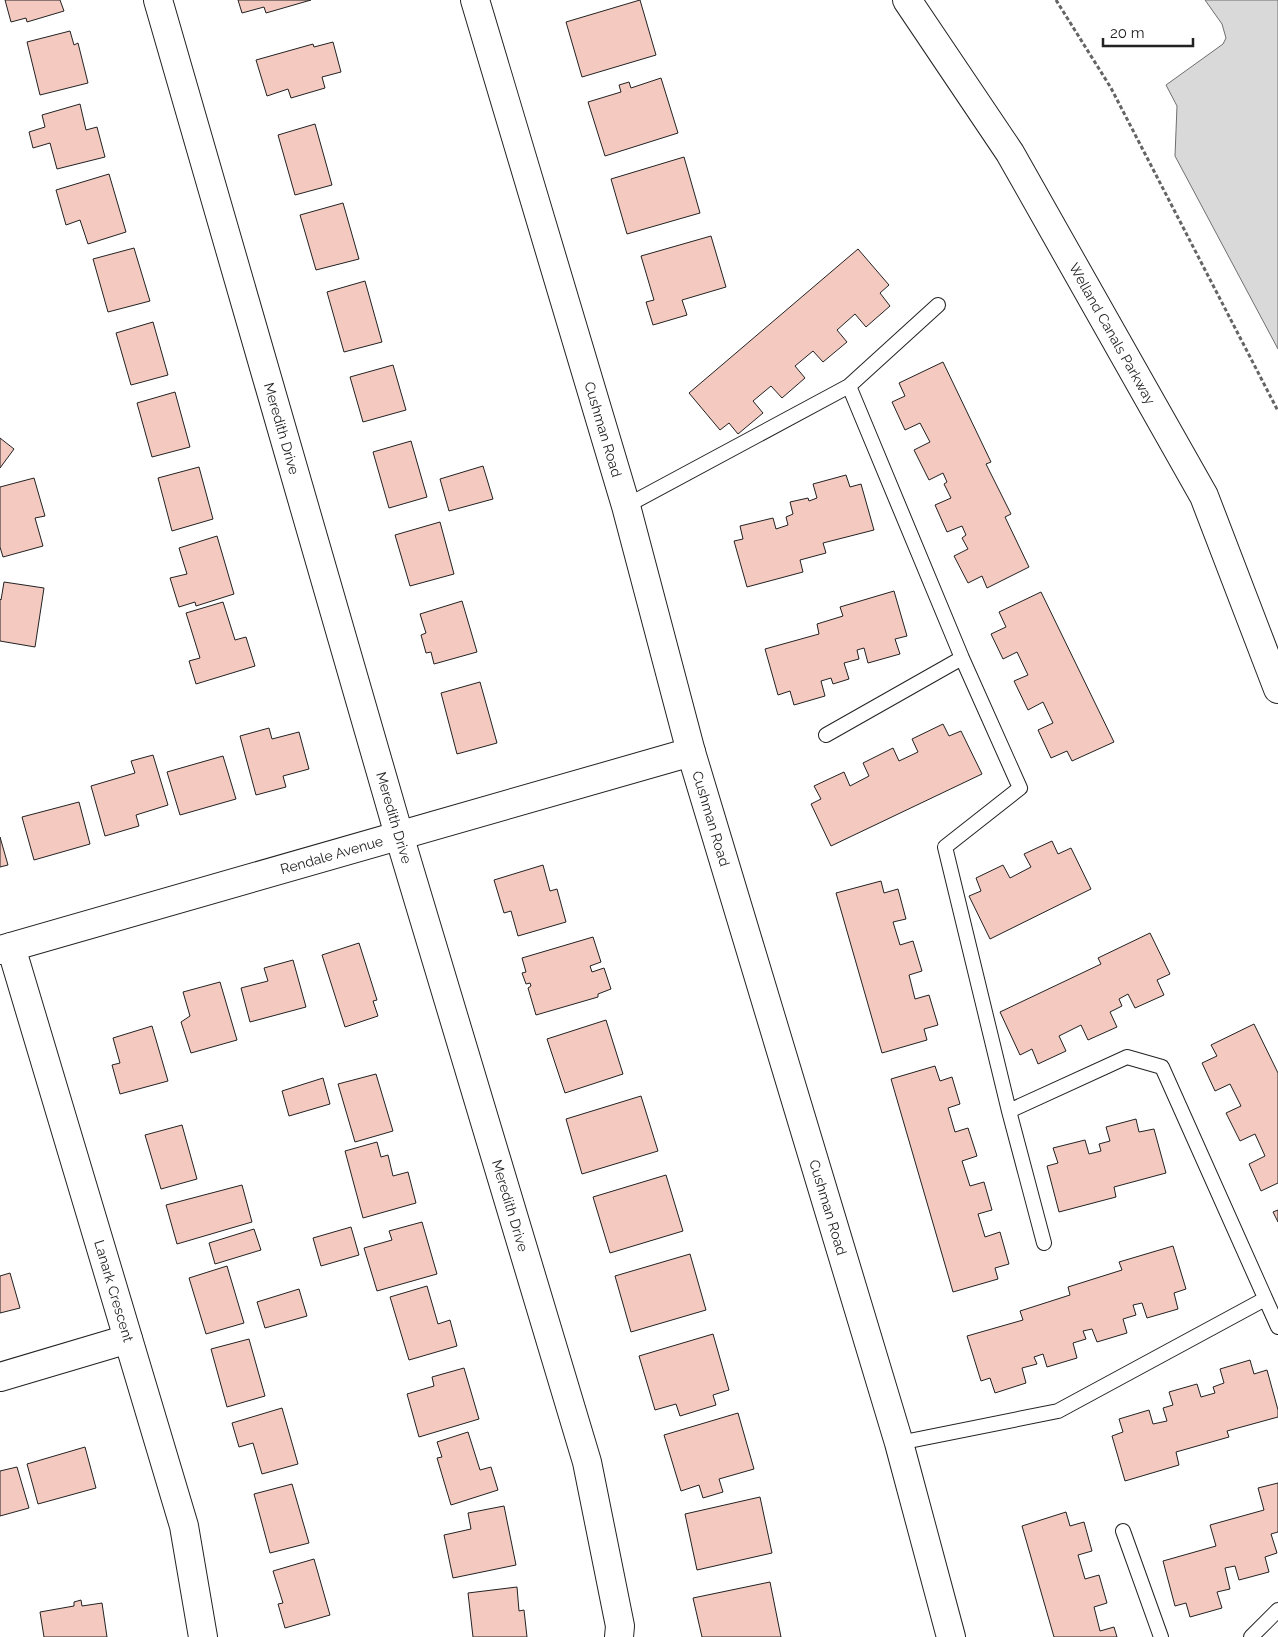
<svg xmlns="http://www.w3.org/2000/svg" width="1278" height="1637" viewBox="0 0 1278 1637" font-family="Raleway,sans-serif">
<rect width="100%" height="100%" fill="#fff"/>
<!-- water -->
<path fill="#d9d9d9" stroke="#6f6f6f" d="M1205 0H1278V349L1175 156 1177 106 1166 85 1223 44 1226 38 1222 24Z"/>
<!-- building -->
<path fill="#f3c9c0" stroke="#222" d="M5 0H60L64 11 27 22 26 18 11 22Z
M238 0H311L266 13 264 7 242 13Z
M640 0 656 55 582 77 566 22Z
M70 31 74 45 78 43 88 83 40 95 27 42Z
M333 42 341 72 322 77 325 88 291 98 288 89 267 96 256 60 313 44 314 47Z
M661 78 678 133 605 156 588 102 621 92 619 85 629 82 631 88Z
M80 104 86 130 97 127 105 157 57 169 50 143 33 148 29 132 45 127 42 115Z
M315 124 332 185 295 195 278 135Z
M684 157 700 213 627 234 611 179Z
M109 174 126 232 88 244 80 220 66 225 56 190Z
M343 203 359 259 316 270 300 215Z
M711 236 726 287 682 300 687 315 653 325 646 302 654 300 641 256Z
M134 248 150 301 108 312 93 259Z
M858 249 889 285 880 293 890 306 866 327 855 314 837 330 847 342 823 362 813 351 795 366 805 378 782 398 771 386 753 401 763 413 738 434 729 423 720 430 689 393Z
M365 281 382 342 344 352 327 292Z
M153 322 168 375 131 385 116 333Z
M943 362 991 462 986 464 1011 514 1005 517 1029 567 987 588 982 576 968 583 954 556 968 549 962 538 966 535 962 526 947 532 935 505 951 498 944 484 947 482 943 473 929 480 914 450 930 442 920 423 905 430 892 402 905 396 899 383Z
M393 365 406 410 363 422 350 377Z
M175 392 190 447 152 457 137 403Z
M0 438 14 449 0 468Z
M411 441 427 497 389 508 373 452Z
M483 466 493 499 449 511 440 479Z
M199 467 213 519 172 531 158 478Z
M846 475 850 487 861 484 874 530 823 543 826 553 800 560 803 572 747 587 734 541 743 539 740 526 773 518 776 529 788 525 786 517 793 514 790 502 808 498 809 501 817 498 813 484Z
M34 478 45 516 35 518 43 546 3 557 0 547V487Z
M440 522 454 574 410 586 395 535Z
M217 536 234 594 196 606 195 602 179 607 170 578 187 574 179 548Z
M4 582 44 588 35 647 0 641V599L1 600Z
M894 591 907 636 895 639 900 654 868 663 864 648 857 650 859 659 844 663 849 679 833 684 831 678 821 681 825 696 794 705 790 691 778 695 765 649 819 634 817 624 843 616 840 607Z
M1041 592 1114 742 1072 761 1067 751 1051 758 1038 730 1053 723 1043 702 1028 710 1014 681 1028 675 1017 652 1003 659 991 634 1006 627 999 612Z
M462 601 477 652 434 664 431 652 426 653 421 635 426 633 420 614Z
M223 602 235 640 246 637 255 666 196 684 189 661 200 658 186 613Z
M480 682 497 743 457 754 441 693Z
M943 724 949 736 961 731 982 774 831 846 811 804 821 799 814 786 844 772 850 786 869 776 863 763 893 748 899 761 918 752 912 739Z
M269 728 272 739 299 732 309 769 283 776 286 787 256 795 240 736Z
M153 755 168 805 136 815 139 826 105 836 91 786 135 773 131 761Z
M223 756 236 799 180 815 167 772Z
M79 802 90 844 34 860 22 817Z
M0 837 8 865 0 867Z
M1052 841 1058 854 1071 848 1091 889 990 939 969 896 981 891 976 878 1003 865 1010 878 1031 867 1024 854Z
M543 865 550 891 557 889 566 922 518 936 511 911 504 913 494 880Z
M881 881 884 893 898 889 906 919 893 922 900 945 913 941 922 971 909 975 915 999 929 995 938 1025 924 1029 927 1040 882 1053 836 893Z
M1150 933 1170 974 1157 980 1164 995 1135 1008 1128 994 1119 999 1122 1006 1110 1012 1117 1027 1088 1040 1081 1025 1059 1036 1066 1051 1038 1064 1032 1049 1020 1055 1000 1012 1101 964 1098 958Z
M593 937 601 962 590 966 592 972 604 968 611 989 598 994V997L536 1015 528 988 531 986 530 983 526 984 522 973 526 972 522 958Z
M359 943 377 1000 373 1001 378 1016 345 1027 322 955Z
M293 960 306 1007 250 1022 241 988 268 981 264 968Z
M220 982 237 1040 191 1053 181 1022 190 1016 183 992Z
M606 1020 623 1074 565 1093 547 1039Z
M1254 1024 1278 1073V1183L1261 1191 1249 1164 1265 1156 1255 1134 1240 1141 1226 1113 1241 1106 1230 1084 1215 1091 1202 1063 1217 1056 1211 1045Z
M152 1026 168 1081 120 1094 112 1065 120 1063 113 1038Z
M935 1066 940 1081 952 1077 960 1104 948 1108 955 1132 968 1128 977 1156 962 1161 970 1186 984 1182 992 1210 978 1214 985 1237 1000 1232 1009 1264 995 1268 998 1279 953 1292 891 1079Z
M376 1074 393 1131 355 1142 338 1084Z
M323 1078 330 1104 289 1116 282 1091Z
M641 1096 658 1151 582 1174 566 1119Z
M1136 1119 1139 1132 1154 1129 1166 1173 1114 1187 1116 1197 1059 1212 1047 1166 1058 1163 1053 1148 1085 1140 1089 1154 1101 1151 1099 1144 1110 1141 1106 1127Z
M182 1125 197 1179 161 1189 145 1135Z
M377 1142 381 1157 388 1155 393 1176 408 1172 416 1203 363 1218 345 1151Z
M666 1175 683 1231 610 1253 593 1197Z
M242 1185 252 1222 177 1244 166 1205Z
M1278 1210V1222L1273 1212Z
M422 1222 437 1274 377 1291 364 1248 392 1240 389 1231Z
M351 1227 359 1255 321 1266 313 1238Z
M254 1229 261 1250 215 1264 209 1243Z
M1173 1246 1186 1289 1174 1293 1178 1309 1147 1318 1142 1303 1133 1305 1136 1315 1123 1319 1127 1333 1097 1342 1092 1329 1083 1331 1086 1339 1073 1343 1077 1358 1047 1367 1043 1354 1034 1357 1037 1364 1022 1368 1026 1383 995 1393 990 1378 981 1381 967 1336 1023 1320 1020 1311 1070 1295 1068 1287 1122 1270 1119 1262Z
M690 1254 706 1310 631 1332 615 1276Z
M227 1266 244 1323 206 1334 189 1278Z
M10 1273 20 1308 0 1313V1276Z
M427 1286 438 1324 450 1320 457 1346 409 1360 390 1297Z
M299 1289 307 1316 265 1328 257 1302Z
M713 1334 729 1390 713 1395 716 1405 680 1416 676 1404 655 1410 639 1356Z
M249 1339 265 1396 227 1407 211 1349Z
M1250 1360 1254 1374 1267 1370 1278 1410V1417L1227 1431 1229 1437 1176 1452 1179 1465 1125 1481 1112 1436 1123 1432 1119 1419 1149 1410 1153 1424 1167 1421 1163 1408 1173 1405 1169 1392 1197 1384 1201 1397 1215 1393 1213 1387 1224 1383 1220 1369Z
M464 1368 479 1419 419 1437 407 1394 434 1386 432 1377Z
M282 1408 298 1464 262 1474 253 1443 239 1447 232 1423Z
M738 1413 754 1469 719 1479 723 1492 703 1498 699 1485 681 1491 664 1435Z
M468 1432 480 1470 491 1467 498 1490 451 1505 437 1458 442 1457 437 1442Z
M85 1447 96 1488 38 1504 27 1464Z
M17 1467 29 1508 0 1516V1471Z
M1278 1483V1532L1271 1534 1277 1553 1265 1557 1269 1572 1239 1580 1235 1566 1225 1568 1230 1589 1217 1592 1222 1608 1190 1617 1186 1603 1175 1606 1163 1561 1216 1546 1210 1525 1264 1510 1258 1488Z
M292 1484 309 1543 270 1553 254 1494Z
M760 1497 772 1553 697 1570 685 1514Z
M504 1506 516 1565 453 1578 444 1535 471 1529 468 1513Z
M1066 1512 1070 1526 1084 1522 1092 1551 1078 1555 1085 1579 1099 1575 1107 1603 1094 1607 1100 1631 1114 1627 1117 1637H1054L1022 1526Z
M314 1559 330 1615 285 1628 278 1604 283 1603 273 1571Z
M770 1582 781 1637H702L693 1598Z
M517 1587 519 1611 524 1610 527 1637H473L468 1593Z
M81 1600 82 1606 102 1603 107 1637H44L40 1612 74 1606V1602Z"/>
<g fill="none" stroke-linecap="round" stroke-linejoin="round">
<!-- lane casing -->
<g stroke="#222" stroke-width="16">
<path id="lane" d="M849 386 962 658 1020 788 945 847 1009 1111 1044 1243
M626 506 849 386 938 305
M826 735 962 658
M1009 1111 1127 1057 1162 1067 1278 1327
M899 1443 1058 1411 1265 1299
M1123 1531 1161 1637
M1251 1637 1278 1610"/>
</g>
<!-- street casing -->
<g stroke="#222" stroke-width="30">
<g id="street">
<path id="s1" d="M158 0 399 835 587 1462 620 1626 619 1637"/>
<path id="s2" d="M11 947 184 1526 203 1637"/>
<path id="s3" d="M0 950 691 752"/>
<path d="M0 1377 128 1339"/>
</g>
</g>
<!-- secondary casing -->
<g stroke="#222" stroke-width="30">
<g id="secondary">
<path id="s4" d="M475 0 626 506 691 752 899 1443 951 1637"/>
<path id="s5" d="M907 0 1010 153 1204 496 1278 689"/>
</g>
</g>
<!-- path -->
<path stroke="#646464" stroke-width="3" stroke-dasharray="4 2.5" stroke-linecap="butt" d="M1056 0 1111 88 1278 411"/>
<!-- lane -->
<use href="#lane" stroke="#fff" stroke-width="14"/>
<!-- street -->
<use href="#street" stroke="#fff" stroke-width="28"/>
<!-- secondary -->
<use href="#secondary" stroke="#fff" stroke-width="28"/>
</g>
<g text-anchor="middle" stroke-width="4" stroke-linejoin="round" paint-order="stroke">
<!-- street labels -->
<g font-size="14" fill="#222" stroke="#fff">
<text dy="5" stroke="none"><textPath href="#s5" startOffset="392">Welland Canals Parkway</textPath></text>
<text dy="5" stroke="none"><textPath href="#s1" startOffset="446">Meredith Drive</textPath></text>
<text dy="5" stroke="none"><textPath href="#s4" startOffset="448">Cushman Road</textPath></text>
<text dy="5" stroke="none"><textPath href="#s1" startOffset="851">Meredith Drive</textPath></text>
<text dy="5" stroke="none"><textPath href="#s4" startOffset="852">Cushman Road</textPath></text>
<text dy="5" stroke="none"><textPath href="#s3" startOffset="345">Rendale Avenue</textPath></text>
<text dy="5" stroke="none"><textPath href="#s1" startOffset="1256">Meredith Drive</textPath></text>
<text dy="5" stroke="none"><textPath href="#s4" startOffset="1258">Cushman Road</textPath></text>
<text dy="5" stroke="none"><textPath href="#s2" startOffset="359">Lanark Crescent</textPath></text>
</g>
</g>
<!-- scale -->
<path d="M1103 38v8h90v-8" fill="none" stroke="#222222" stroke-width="2.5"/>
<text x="1110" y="38" font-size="15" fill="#222222" stroke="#ffffff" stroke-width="4" paint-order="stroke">20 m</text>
</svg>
